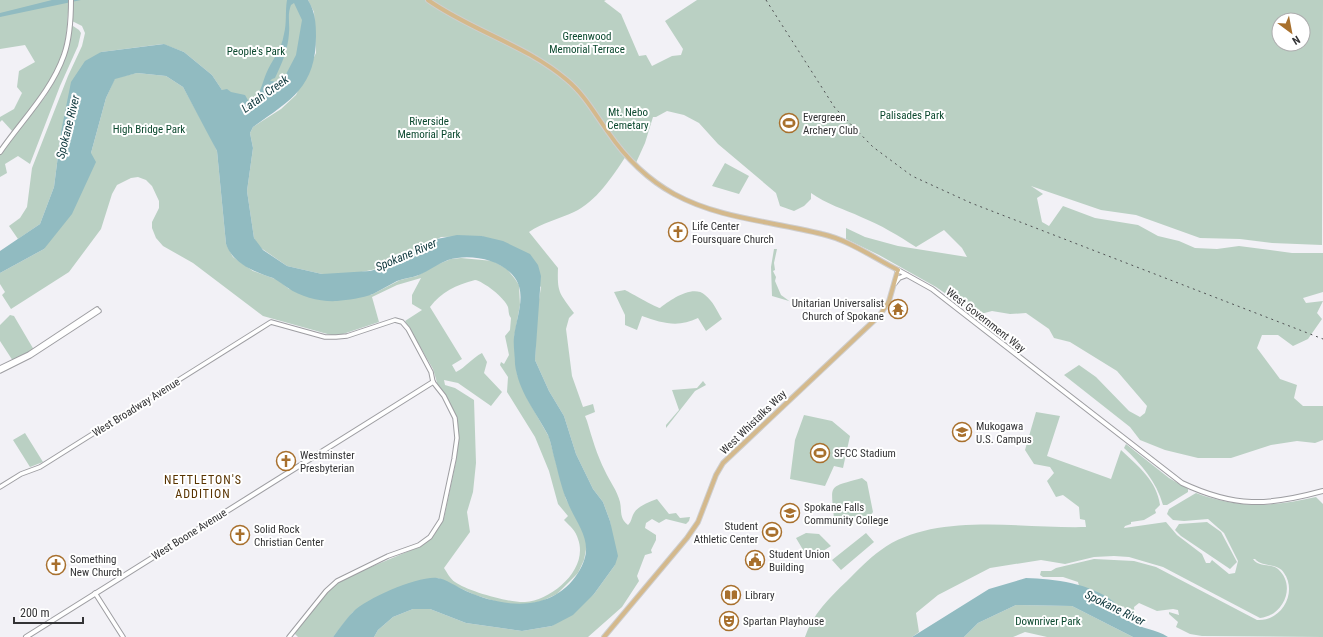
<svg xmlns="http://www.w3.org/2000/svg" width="1323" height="637" viewBox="0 0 1323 637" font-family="'Roboto Condensed',sans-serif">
<rect width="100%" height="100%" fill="#f2f1f6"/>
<!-- green -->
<path fill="#bad0c3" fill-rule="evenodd" d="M0 0H69C67 18 68 37 62 55 53 84 31 108 13 132L2 120 0 122V117L14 109 22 93 17 87 19 71 35 62 25 45 0 49Z
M73 0H302L312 61 243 122 212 75 184 52 163 44 101 52 61 132 54 187 40 224 18 239 9 226 20 218 27 207 32 168 68 76 82 46 85 33 82 26 72 21Z
M308 0H606L604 1 621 14 639 56 646 55 652 66 672 56 681 55 683 49 665 21 697 0H1323L1322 245 1272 243 1240 239 1200 238 1136 215 1101 210 1031 186 1043 194 1037 198 1042 222 1049 226 1063 206 1095 218 1138 225 1158 236 1179 241 1195 248 1217 249 1239 246 1292 253H1323V292L1303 298 1306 303 1323 301 1317 313 1322 319 1308 339 1293 346 1278 335H1262L1257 348 1280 379 1297 385 1294 398 1303 406H1323V440L1315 443 1297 441 1271 445 1231 458H1198L1165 450 1140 440 1130 427 1064 375 1079 365 1096 377 1129 411 1140 417 1145 413 1147 406 1117 371 1070 342 1054 338 1049 329 1026 313 1010 314 992 311 977 315 936 287 879 255 846 239V228L865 237 898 246 967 257 962 248 944 230 916 247C899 236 881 225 861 217 844 209 826 204 811 193V199L804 206 794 211 780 206 776 193 718 144 699 123 684 115 667 111 656 117H653L645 143 635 165 626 156C613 176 596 202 574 212 559 219 542 223 529 232L558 268C557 294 560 293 574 313L569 318 566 329 572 376 583 407 593 404 595 412 585 416 587 421C592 438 597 455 605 471 610 482 617 490 620 502 622 511 619 518 628 525 632 521 631 518 634 513 638 506 649 502 657 499L669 514 676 513 680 518 690 517 689 521 686 524 666 519 659 523 652 519 646 523 645 528 656 535V540L651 550 652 553 645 555 637 576 639 581 622 607 588 637H374L378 630 393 617 413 609H430L466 623 522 631 552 626 594 594 615 565 610 521 603 502 593 489 576 454 564 416 549 391 535 360 537 312 541 287 482 236 441 237 381 268 352 274H322L287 266 258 246 254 238 247 191 253 148 250 133 253 127 281 109 296 95 316 53 314 12ZM1279 20H1303V44H1279Z
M73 26 79 30 81 33 78 46 60 86 30 164 18 156 5 164 7 173 0 177V155L45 97 53 84 64 60 71 28Z
M137 73 166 76 183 87 209 134 217 151 226 244 233 257 253 271 278 280 289 289 371 295 400 280 417 276 436 265 451 259 461 258 493 261 507 269 515 279 519 285 520 305 514 338 517 374 528 400 549 437 566 499 584 533 587 544 584 560 578 573 557 594 542 601 525 605 501 603 475 595 438 578 353 612 333 637H298L294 633 328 590 342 579 421 546 434 535 444 518 456 461 458 434 457 419 446 396 438 386 433 369 405 321 422 310 412 304V295L421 278 397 285 372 297 379 322 340 335H331L263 316 193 263 163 246 156 238 152 228V222L159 208V201L152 186 146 180 138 177 131 178 117 185 112 194 101 229 69 272 11 309 2 295 5 292 0 284V273L44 249 91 153 106 98 115 78ZM475 280C483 281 505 298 508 307 509 311 508 314 511 318L510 330 505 336 509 355 504 364 501 362 500 365 508 377 507 392 535 437 549 471 558 504 568 516 564 520C570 526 576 531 578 539 589 569 552 600 525 602 510 603 467 591 455 582 450 579 447 572 444 568L470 532 467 512 473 492 476 463 474 400 455 388 445 385 444 380 458 383 491 406 502 392 484 373 487 362 482 353C472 358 466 367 456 372L452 365 462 359 430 307C441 292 456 285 475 280Z
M725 163 749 176 739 194 712 186Z
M774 249H777L774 263 775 270 773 271 776 277 775 281 781 295 792 303 795 302 803 307 801 308 789 301 772 296 771 267Z
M625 290C631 293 655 307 660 308 670 300 693 284 705 295 713 301 717 311 722 319L706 331 698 318C678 328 662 323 642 316L637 330 625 325V315L614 292Z
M10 315 14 316 34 350 13 361 0 341V325Z
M703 381 706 385 695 391 666 428V425L679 410 672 390 697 388Z
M1036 412 1060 416 1047 456 1111 479 1121 450C1138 466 1157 481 1160 505L1155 510 1156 513 1144 520 1131 522V524L1125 526 1124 528 1166 522 1177 535 1202 554 1206 563H1210L1212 560 1229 574 1235 573 1238 561 1224 533 1208 519 1184 521 1173 520 1167 514 1169 509 1196 493C1239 509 1272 507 1316 497L1323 504V637L1202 636 1190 634 1176 627 1178 622 1169 614V612L1179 615 1178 610 1173 609 1157 611 1139 603 1134 607 1135 616 1133 617 1123 606 1120 610C1110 596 1096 591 1079 586L1078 582 1063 577H1043L1040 575 1041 571H1051L1056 568 1094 559 1134 561 1156 567 1257 620C1281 622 1298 593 1284 573 1277 562 1263 568 1255 559H1253C1259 568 1271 563 1278 569 1297 586 1283 616 1260 618L1163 567 1129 557 1114 556 1094 557 1065 564 1041 560 990 568 938 595 916 613 919 632 912 637H805C812 615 830 597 847 581 857 571 868 559 881 550 934 511 1024 529 1086 527L1085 520 1080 519 1079 507 1063 495 1056 497 1047 481 1054 473 1050 467 1034 464 1025 450Z
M804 415 832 421 850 436 843 468 834 466 825 486 790 479 795 440Z
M25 433 43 462 30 467 13 440Z
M1126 444 1169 478 1188 489V492L1167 505H1163C1156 481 1142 465 1124 448Z
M862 478 867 482 873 512 870 516 838 522 834 519C831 483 827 488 862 478Z
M1207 522 1221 532 1237 562 1230 569 1181 536 1175 530 1179 524Z
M806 533 819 534 831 546 809 560 796 538Z
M866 533 874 542 841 570 832 560Z
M1016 605 1072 606 1133 637H1047L1025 632 1013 637H964L978 623Z"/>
<!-- water -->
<path fill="#91bbc1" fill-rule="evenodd" d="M52 0H81L0 17V13Z
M287 0H308C315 11 316 23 316 36 316 87 291 100 253 127L250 133 253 148 247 191 254 238 263 250 287 266 322 274 370 271 381 268 423 247 432 240 457 235 482 236 503 241 530 254 538 265 541 276 535 360 549 391 564 416 576 454 593 489 603 502 610 521 618 556 615 565 594 594 573 615 552 626 522 631 466 623 430 609H413L393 617 378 630 374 637H333C339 629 346 619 353 612 367 598 418 576 437 578 444 578 459 588 466 591 504 608 552 613 578 573 597 543 578 528 567 501 561 487 558 471 554 457 552 450 551 442 548 435 536 412 518 391 515 364 515 355 513 345 514 337 516 318 527 295 515 278 502 259 469 253 448 260 437 264 429 271 419 275 412 278 404 278 397 281 389 285 381 290 373 294 362 298 348 300 337 301 321 302 301 297 288 288 283 285 279 281 273 278 255 272 233 264 226 244L217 151 183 87 166 76 137 73 115 79 106 98 91 153 96 162 72 214 44 249 0 273V251L40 224 54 187 61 132 71 82 85 61 101 52 164 44 184 52 212 75 222 90 227 89 231 92 245 95 249 102C252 101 254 100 256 97 261 91 263 81 266 74 272 59 281 52 284 34 287 23 285 11 287 0ZM294 3 302 20 296 55 284 78 279 82 270 81 272 79 275 78C282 63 288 50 289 33 290 23 287 15 291 5Z
M1026 578C1055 579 1090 583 1114 602 1120 607 1122 617 1129 621 1141 629 1156 629 1168 637H1133L1072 606 1016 605 978 623 964 637H912L989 589Z"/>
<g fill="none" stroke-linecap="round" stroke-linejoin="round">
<!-- tertiary casing -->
<g stroke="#9e9ea2" stroke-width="5.5">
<path id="tertiary" d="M0 368 29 354 97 309
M0 371 30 356 99 311
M0 487 21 474 40 467 271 322 325 337H336L347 336 395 320 402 322 408 329 431 372 433 382 444 396 455 418 457 438 454 459 441 520 430 537 419 545 388 556 337 581 326 591 289 637
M95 593 123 637"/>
</g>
<!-- secondary casing -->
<g stroke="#9e9ea2" stroke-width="6">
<path id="secondary" d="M0 152C22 120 51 92 64 55 70 38 71 18 71 0
M897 273 898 270 932 289 1182 483C1235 508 1268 506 1323 491
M895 283 899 278 907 275
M26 637 433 382"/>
</g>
<!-- primary casing -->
<g stroke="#cececf" stroke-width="6">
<path id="primary" d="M428 0C472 31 526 45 567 80 584 94 595 114 608 132 625 157 647 179 674 194 720 219 771 221 822 234 849 240 874 258 898 270
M604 637 687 538 698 522 716 475 723 463 880 315 889 301 897 273"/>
</g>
<!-- tertiary -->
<use href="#tertiary" stroke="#fff" stroke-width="3.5"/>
<!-- secondary -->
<use href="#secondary" stroke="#fff" stroke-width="4"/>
<!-- primary -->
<use href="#primary" stroke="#d4b98c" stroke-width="4"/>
<!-- rail -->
<path stroke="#505053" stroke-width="1" stroke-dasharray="2 4" stroke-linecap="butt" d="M766 0 835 108 873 147 912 176 971 203 1323 339"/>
</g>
<!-- icons -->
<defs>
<g id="stadium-ring" transform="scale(1)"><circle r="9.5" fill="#fff" stroke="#a8702d" stroke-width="1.5"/><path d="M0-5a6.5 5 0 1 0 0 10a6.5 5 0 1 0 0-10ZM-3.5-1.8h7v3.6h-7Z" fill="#a8702d"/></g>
<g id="church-ring" transform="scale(1)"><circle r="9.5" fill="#fff" stroke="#a8702d" stroke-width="1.5"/><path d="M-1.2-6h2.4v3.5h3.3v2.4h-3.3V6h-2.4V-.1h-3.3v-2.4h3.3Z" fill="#a8702d"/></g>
<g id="temple-ring" transform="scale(1)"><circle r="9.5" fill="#fff" stroke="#a8702d" stroke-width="1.5"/><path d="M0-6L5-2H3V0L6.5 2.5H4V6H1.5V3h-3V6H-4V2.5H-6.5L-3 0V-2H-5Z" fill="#a8702d"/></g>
<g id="university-ring" transform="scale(1)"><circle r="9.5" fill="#fff" stroke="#a8702d" stroke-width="1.5"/><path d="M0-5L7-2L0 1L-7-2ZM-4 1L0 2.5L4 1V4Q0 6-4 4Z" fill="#a8702d"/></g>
<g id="civic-ring" transform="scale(1)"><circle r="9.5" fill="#fff" stroke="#a8702d" stroke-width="1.5"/><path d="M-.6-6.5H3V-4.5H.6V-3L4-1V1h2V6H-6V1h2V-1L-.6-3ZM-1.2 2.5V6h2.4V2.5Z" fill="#a8702d"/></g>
<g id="library-ring" transform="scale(1)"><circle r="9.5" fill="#fff" stroke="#a8702d" stroke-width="1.5"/><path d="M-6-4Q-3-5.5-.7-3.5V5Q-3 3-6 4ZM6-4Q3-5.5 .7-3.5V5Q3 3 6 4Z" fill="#a8702d"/></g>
<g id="theatre-ring" transform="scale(1)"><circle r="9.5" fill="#fff" stroke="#a8702d" stroke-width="1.5"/><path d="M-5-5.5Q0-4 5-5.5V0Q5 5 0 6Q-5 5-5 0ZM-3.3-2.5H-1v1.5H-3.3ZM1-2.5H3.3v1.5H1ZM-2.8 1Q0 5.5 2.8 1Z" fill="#a8702d"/></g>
</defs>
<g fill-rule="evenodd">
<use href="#stadium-ring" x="789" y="123"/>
<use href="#church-ring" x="678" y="232"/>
<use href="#temple-ring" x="898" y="309"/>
<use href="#university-ring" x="962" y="432"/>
<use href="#stadium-ring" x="820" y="453"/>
<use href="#church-ring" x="286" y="461"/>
<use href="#university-ring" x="790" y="513"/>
<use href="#stadium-ring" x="772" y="532"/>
<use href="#church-ring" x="240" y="535"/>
<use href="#civic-ring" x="755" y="560"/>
<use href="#church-ring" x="56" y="565"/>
<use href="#library-ring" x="731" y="595"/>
<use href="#theatre-ring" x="729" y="621"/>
</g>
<g text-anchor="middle" stroke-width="4" stroke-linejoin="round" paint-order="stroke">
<!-- park labels -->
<g font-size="11" fill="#0c492f" stroke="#fff">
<text x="587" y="40">Greenwood<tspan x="587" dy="13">Memorial Terrace</tspan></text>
<text x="256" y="55">People's Park</text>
<text x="628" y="116">Mt. Nebo<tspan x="628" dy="13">Cemetary</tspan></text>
<text x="912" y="119">Palisades Park</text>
<text x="429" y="125">Riverside<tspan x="429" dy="13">Memorial Park</tspan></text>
<text x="149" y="133">High Bridge Park</text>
<text x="1048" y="625">Downriver Park</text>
</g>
<!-- poi labels -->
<g font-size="11" fill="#333335" stroke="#fff" text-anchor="start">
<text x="803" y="121">Evergreen<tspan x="803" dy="13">Archery Club</tspan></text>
<text x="692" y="230">Life Center<tspan x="692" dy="13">Foursquare Church</tspan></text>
<text x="884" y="307" text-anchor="end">Unitarian Universalist<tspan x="884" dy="13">Church of Spokane</tspan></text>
<text x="976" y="430">Mukogawa<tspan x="976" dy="13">U.S. Campus</tspan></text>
<text x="834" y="457">SFCC Stadium</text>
<text x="300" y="459">Westminster<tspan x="300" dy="13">Presbyterian</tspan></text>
<text x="804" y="511">Spokane Falls<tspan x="804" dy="13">Community College</tspan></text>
<text x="758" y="530" text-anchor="end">Student<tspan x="758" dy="13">Athletic Center</tspan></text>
<text x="254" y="533">Solid Rock<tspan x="254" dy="13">Christian Center</tspan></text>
<text x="769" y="558">Student Union<tspan x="769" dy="13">Building</tspan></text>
<text x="70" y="563">Something<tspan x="70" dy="13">New Church</tspan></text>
<text x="745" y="599">Library</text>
<text x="743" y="625">Spartan Playhouse</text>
</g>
<!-- street labels -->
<g font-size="11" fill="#333335" stroke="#fff">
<text transform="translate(986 320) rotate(38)" y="4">West Government Way</text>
<text transform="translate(136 407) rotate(-32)" y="4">West Broadway Avenue</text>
<text transform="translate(753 422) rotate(-44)" y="4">West Whistalks Way</text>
<text transform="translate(189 534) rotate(-32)" y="4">West Boone Avenue</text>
</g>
<!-- water labels -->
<g font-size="12" font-style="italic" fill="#10393e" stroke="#fff">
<text transform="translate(265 94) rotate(-36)" y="4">Latah Creek</text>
<text transform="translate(68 127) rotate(-76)" y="4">Spokane River</text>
<text transform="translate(406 255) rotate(-23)" y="4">Spokane River</text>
<text transform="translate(1115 608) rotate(26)" y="4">Spokane River</text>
</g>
<!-- neighbourhood labels -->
<g font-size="12" letter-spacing="1" fill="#583300" stroke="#fff">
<text x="203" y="484">NETTLETON'S<tspan x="203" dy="14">ADDITION</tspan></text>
</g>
</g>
<!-- north arrow -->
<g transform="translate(1291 32) rotate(148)"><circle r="19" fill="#ffffff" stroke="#adadae"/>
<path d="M0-3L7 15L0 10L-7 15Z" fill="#a8702d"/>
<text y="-6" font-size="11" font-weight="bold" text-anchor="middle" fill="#333335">N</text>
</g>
<!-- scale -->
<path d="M14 617v6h69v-6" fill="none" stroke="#333335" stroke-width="2"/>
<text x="20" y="617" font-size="12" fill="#333335" stroke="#ffffff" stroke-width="3" paint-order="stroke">200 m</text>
</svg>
